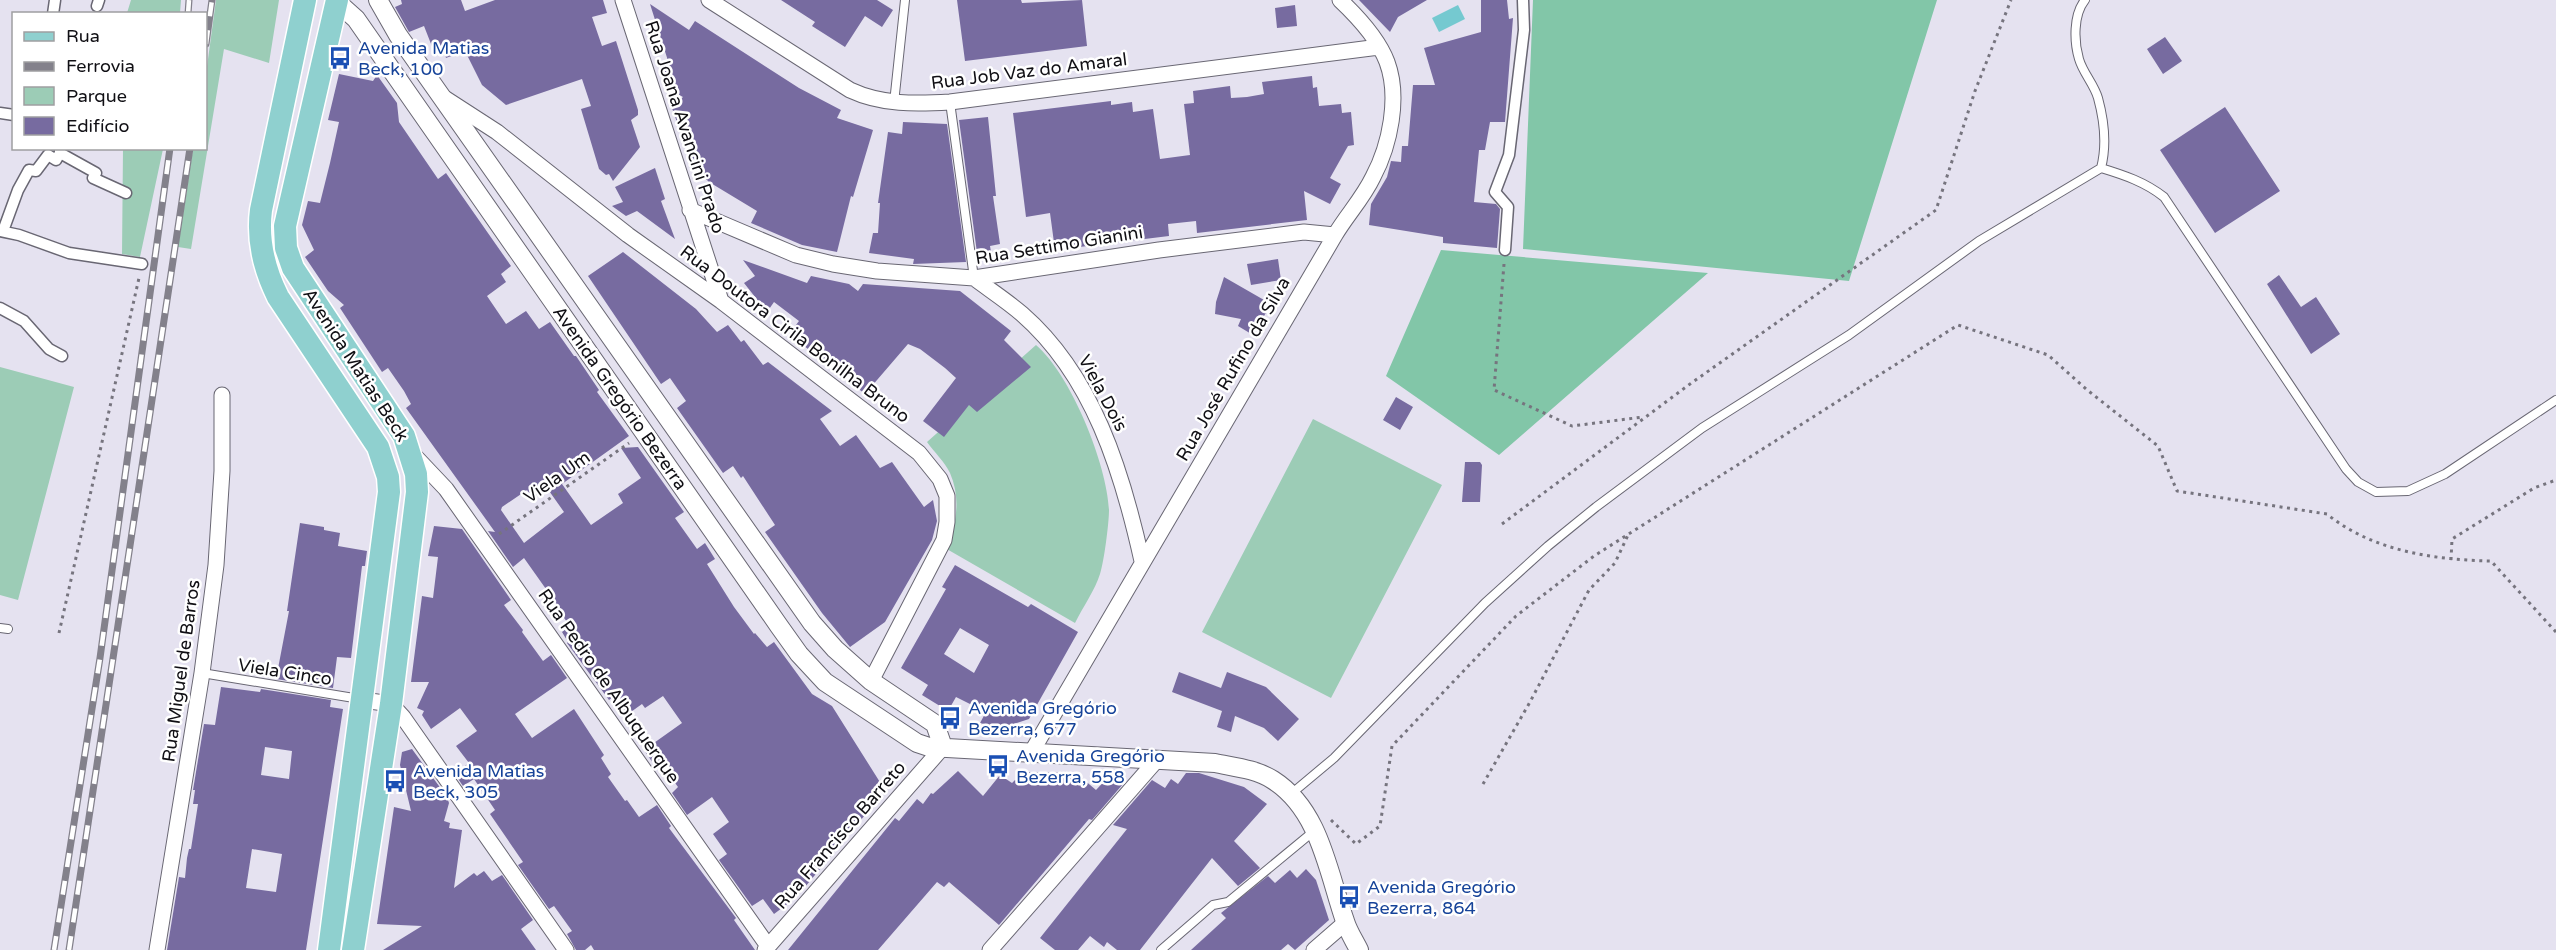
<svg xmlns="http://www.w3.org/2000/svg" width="2556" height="950" viewBox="0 0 2556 950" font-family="'Varela Round',sans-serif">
<rect width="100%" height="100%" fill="#e5e2f0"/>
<!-- green -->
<path fill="#9cccb6" d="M131 0H181L180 13H127Z
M216 0H279L269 63 224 49 191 249 178 247 193 149 206 148V74Z
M123 149H163L140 257 122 254Z
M1036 345C1071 375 1107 464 1109 510 1109 523 1104 562 1100 574 1095 590 1083 607 1075 623L945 548C957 525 961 498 950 473 945 462 934 452 927 442Z
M0 367 74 387 18 600 0 595Z
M1313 419 1442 485 1331 698 1202 632Z"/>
<!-- forest -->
<path fill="#82c6a8" d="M1533 0H1937L1849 281 1523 249Z
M1441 250 1708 273 1499 455 1386 376Z"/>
<!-- water -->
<path fill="#75c9d0" d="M1458 5 1465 19 1439 32 1432 18Z"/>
<!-- building -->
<path fill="#776ba0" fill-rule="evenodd" d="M401 0H461L465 11 495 0H603L607 13 592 17 602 46 616 41 638 110V115L631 120 640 147 613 181 609 174 606 175 599 169 581 109 591 106 582 79 506 105 482 85 465 51 446 58 442 46 433 49 424 26 409 32 395 7 402 4Z
M781 0H877L893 10 882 27 865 16 845 47 812 26 815 22Z
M957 0H1021L1022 3 1082 0 1087 46 965 61Z
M1359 0H1427L1398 17 1390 32Z
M1481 0H1507L1509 19 1513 18 1505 122H1490L1485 150H1479L1474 202 1496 204 1500 209 1497 248 1443 243V237L1369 225 1371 204 1387 177 1391 161 1401 162 1402 146H1408L1413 85H1435L1424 48 1481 32Z
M650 4 689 30 695 21 799 88 841 110 837 118 873 130 853 197 851 196 837 252 802 245 751 223 757 211 709 182 692 165 672 108 683 97 667 88 671 82 662 76 669 64Z
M1295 5 1297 26 1277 28 1275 8Z
M2165 37 2182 61 2163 74 2147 49Z
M339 74 373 81 377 75 397 103 399 122 438 179 446 173 511 266 501 274 506 282 487 296 506 324 526 311 539 329 550 322 574 356H576L599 390 597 392 629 436 562 484 591 525 623 503 618 494 641 478 621 448 638 447 684 512 675 518 697 549 705 543 715 559 707 564 734 607 754 634 755 633 767 647 774 642 812 694 832 706 883 787 875 792 880 797 805 887 794 899 774 914 763 899 752 906 719 860 727 854 713 834 729 822 712 797 687 815 672 793 678 787 662 765 657 769 644 750 682 723 663 696 645 708 642 704 628 714 614 696 609 700 567 643 568 642 562 632 570 626 556 607 558 606 524 558 513 567 488 531 495 532 406 408 411 404 404 391 388 368 382 372 340 308 344 305 328 291 305 257 314 250 302 225 308 201 320 203 330 163 339 122 328 120ZM547 488 564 512 524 543 501 510 502 507 527 490 533 498Z
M1312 76 1313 88 1317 87 1319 106 1341 104 1342 113 1351 112 1354 145 1348 146 1330 178 1341 184 1330 204 1304 191 1307 220 1197 233 1196 221 1168 224 1169 236 1055 250 1050 213 1026 217 1013 113 1111 101V105L1132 102 1133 112 1153 109 1160 159 1190 155 1184 104 1194 103 1193 91 1230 86 1231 98 1247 97 1264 94 1262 82Z
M2225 107 2280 191 2215 233 2160 150Z
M988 117 996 196H993L1000 244 990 246 992 258 978 260 959 120Z
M903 122 947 124 966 262 913 264 914 259 869 253 873 233H878L880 203H878L888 132 902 134Z
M655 168 665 199 661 201 675 239 637 211 626 216 612 206 623 202 615 187Z
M623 252 696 309 717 332 728 325 741 342 744 340 763 365 768 362 832 411 820 419 840 446 856 435 880 468 892 462 924 507 933 500 937 521 932 540 885 622 850 647 822 613 765 532 775 525 743 476 741 478 733 466 723 473 677 408 686 401 670 378 661 384 588 276Z
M1278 259 1281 280 1251 285 1247 264Z
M743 260 807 283 811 276 849 284 858 291 863 284 960 291 1011 331 1004 340 1031 367 977 412 969 405 944 437 923 421 956 378 945 368 920 349 908 344 865 394 789 334 799 321 774 302 767 312 744 283 755 276Z
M2279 275 2301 307 2316 297 2340 334 2311 354 2267 284Z
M1224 277 1271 304 1253 335 1238 326 1241 319 1215 314 1216 302Z
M1396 397 1413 407 1400 430 1383 420Z
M1465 462H1480L1482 465 1480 502H1462Z
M300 523 324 527V530L340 533 338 546 367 551 365 566H362L351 658 337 657 333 688 276 679 289 611H287Z
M434 526 462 529 511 600 504 605 523 630 522 632 543 661 551 655 567 678 515 714 532 738 574 709 604 755 601 758 611 774 608 777 625 801 627 800 639 817 657 805 671 826 669 828 736 918 734 920 755 950H594L591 945 585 950H576L567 934 572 931 554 906 549 909 518 865 523 862 490 814 495 810 474 779 463 786 454 773 469 763 456 746 477 731 460 708 431 729 422 715 424 711 417 708 429 682H411L422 596 433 598 438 557 428 556Z
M955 565 1028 607 1031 604 1078 632 1029 719 1007 726H992L980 723 986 712 956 697 948 711 922 695 928 685 901 668 946 589 942 587ZM960 628 989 645 974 673 944 654Z
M1179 672 1221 688 1227 672 1266 687 1299 719 1278 741 1264 728 1235 716 1231 732 1217 727 1222 711 1172 692Z
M221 687 260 692 261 689 331 700 330 707 343 709 306 950H167L179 877 185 878 187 858 189 849H191L198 804H193L195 790H193L204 724 215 725ZM265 747 292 751 289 779 261 775ZM252 849 282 854 276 892 246 888Z
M412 749 447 797 449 803 444 821 450 823 449 828 462 830 454 888 474 873 477 876 484 871 492 881 502 875 533 920 521 929 536 950H383L422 926 377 924 394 807 411 811 400 765 402 752Z
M958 771 983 796 1000 775 1012 783 1015 780 1017 781 1025 772 1076 773 1096 790 1111 774 1123 784 1092 820 1089 819 999 925 949 882 944 887 937 882 878 950H788L895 818 899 821 917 799 923 804 931 793 933 794Z
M1186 773H1199L1244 787 1267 804 1234 841 1260 868 1238 886 1212 858 1140 950H1117L1107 942 1104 947 1090 936 1078 950H1055L1040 938 1127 829 1113 825 1152 780 1165 788 1171 779 1178 784Z
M1306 869 1316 880 1329 920 1295 950 1288 944 1281 950H1191L1226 918 1221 913 1268 876 1275 883 1290 870 1297 878Z"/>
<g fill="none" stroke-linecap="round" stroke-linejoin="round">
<!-- service casing -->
<g stroke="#696773" stroke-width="10">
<path id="service" d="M950 102 974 278
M894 103 905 0
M2101 168C2124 175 2145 182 2164 197L2346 469 2358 482 2376 492 2408 491 2445 474 2556 400
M0 628 8 629
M202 673 360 699
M1291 794 1334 758 1485 603 1548 546 1596 507 1702 428 1849 335 1979 241 2101 168C2107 145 2104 120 2098 98 2094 84 2083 73 2079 59 2074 42 2073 15 2085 0
M1161 950 1213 905 1228 902 1314 831"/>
</g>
<!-- pedestrian casing -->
<g stroke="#696773" stroke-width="13">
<path id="pedestrian" d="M97 6 99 0
M53 14 55 0
M0 113 14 115
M60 153 96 173 93 178 126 193
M0 231 19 235 69 253 142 264
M3 231 18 190 29 170 36 171 48 155 56 160 60 153V148
M1505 250 1508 207 1495 192 1509 155 1524 30 1523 0
M0 308 24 321 49 349 62 356"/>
</g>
<!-- minor casing -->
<g stroke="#696773" stroke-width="17">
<path id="minor" d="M623 0 721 301
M709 0 850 90C882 105 916 104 950 102L1379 47
M446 99 497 132 628 235 721 301 919 453 940 479 947 496V522L944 540 871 681
M690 210 796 255 833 264 877 271 974 278 1159 250 1304 232 1335 235
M974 278C990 290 1007 301 1022 314 1093 376 1122 471 1142 561
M411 452 446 489 768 946
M363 700 391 704 403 717 566 950
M1031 753 1335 235C1347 215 1363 198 1373 177 1390 145 1400 97 1387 62 1378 38 1358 17 1340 0
M157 950 202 673 216 565 222 471V395
M765 950 943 747
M990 950 1155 762
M1314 950 1345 923"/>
</g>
<!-- tertiary casing -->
<g stroke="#696773" stroke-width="20">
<path id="tertiary" d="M378 0 398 35 812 623 835 649 871 681 935 724 943 747
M336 1 356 19 779 626 799 654 825 682 917 743 929 747 1215 763C1234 767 1256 769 1273 780 1320 810 1328 872 1345 921 1348 931 1354 940 1359 950"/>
</g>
<!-- primary casing -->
<g stroke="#fff" stroke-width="25">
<path id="primary" d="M305 0 261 210C257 241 264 269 278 297L378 447 388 477 389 492 329 950
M337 0 285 226 286 248 293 268 404 436 416 474 417 492 391 704 353 950"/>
</g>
<!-- path -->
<path stroke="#76747e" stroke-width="3" stroke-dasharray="3 4.5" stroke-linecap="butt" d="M1504 264 1494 390 1572 426 1643 417
M1502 524 1690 384 1936 210 1975 91 2011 0
M499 534 629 443
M2451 560 2452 539 2534 488 2556 480
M59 633 139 278
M1483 784 1530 702 1589 590 1615 563 1628 535
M1331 820 1356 844 1380 826 1392 746 1516 616 1594 556 1958 325 2048 355 2086 389 2158 446 2177 491 2327 514C2372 551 2435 560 2491 561L2556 632"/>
<!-- service -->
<use href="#service" stroke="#fff" stroke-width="8"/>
<!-- pedestrian -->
<use href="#pedestrian" stroke="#fff" stroke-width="10"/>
<!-- minor -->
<use href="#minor" stroke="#fff" stroke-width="15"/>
<!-- tertiary -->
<use href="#tertiary" stroke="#fff" stroke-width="18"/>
<!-- primary -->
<use href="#primary" stroke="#8fd0cf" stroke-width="22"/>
<!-- rail casing -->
<g stroke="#83818b" stroke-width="7">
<path id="rail" d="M188 14 189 0
M206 44 212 0
M54 950 100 658 170 148
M69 950 190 148"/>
</g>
<!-- rail -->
<use href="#rail" stroke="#fff" stroke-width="4.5" stroke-dasharray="14" stroke-linecap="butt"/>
</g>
<!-- icons -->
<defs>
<g id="bus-bare" transform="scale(1.8)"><path d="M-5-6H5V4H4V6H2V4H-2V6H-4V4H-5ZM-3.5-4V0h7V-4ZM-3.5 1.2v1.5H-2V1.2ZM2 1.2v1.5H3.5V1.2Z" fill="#1a4fb4" stroke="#fff" stroke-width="2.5" paint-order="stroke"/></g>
</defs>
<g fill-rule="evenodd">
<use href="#bus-bare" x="340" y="58"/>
<use href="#bus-bare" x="950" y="718"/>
<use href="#bus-bare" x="998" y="766"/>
<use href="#bus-bare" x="395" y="781"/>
<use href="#bus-bare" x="1349" y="897"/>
</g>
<g text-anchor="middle" stroke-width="5" stroke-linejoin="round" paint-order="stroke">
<!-- transit labels -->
<g font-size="18" fill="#164399" stroke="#fff" text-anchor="start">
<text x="358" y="54">Avenida Matias<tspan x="358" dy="21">Beck, 100</tspan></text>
<text x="968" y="714">Avenida Gregório<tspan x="968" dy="21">Bezerra, 677</tspan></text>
<text x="1016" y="762">Avenida Gregório<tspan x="1016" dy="21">Bezerra, 558</tspan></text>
<text x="413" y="777">Avenida Matias<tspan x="413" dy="21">Beck, 305</tspan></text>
<text x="1367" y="893">Avenida Gregório<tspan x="1367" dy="21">Bezerra, 864</tspan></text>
</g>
<!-- street labels -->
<g font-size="18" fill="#100f14" stroke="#fff">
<text transform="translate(1029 71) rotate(-7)" y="6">Rua Job Vaz do Amaral</text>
<text transform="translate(685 127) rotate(72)" y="6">Rua Joana Avancini Prado</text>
<text transform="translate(1059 245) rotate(-9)" y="6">Rua Settimo Gianini</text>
<text transform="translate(795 334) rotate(37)" y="6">Rua Doutora Cirila Bonilha Bruno</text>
<text transform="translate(356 365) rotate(57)" y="6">Avenida Matias Beck</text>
<text transform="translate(1233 369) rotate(-60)" y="6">Rua José Rufino da Silva</text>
<text transform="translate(1103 393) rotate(62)" y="6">Viela Dois</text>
<text transform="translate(620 398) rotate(55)" y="6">Avenida Gregório Bezerra</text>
<text transform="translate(557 477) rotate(-35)" y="6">Viela Um</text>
<text transform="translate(181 671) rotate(-82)" y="6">Rua Miguel de Barros</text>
<text transform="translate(285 672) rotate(9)" y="6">Viela Cinco</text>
<text transform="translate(609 686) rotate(55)" y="6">Rua Pedro de Albuquerque</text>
<text transform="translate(840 835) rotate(-49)" y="6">Rua Francisco Barreto</text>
</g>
</g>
<!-- legend -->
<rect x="12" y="12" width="195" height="138" fill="#ffffff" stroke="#9f9fa1" stroke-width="1.5"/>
<rect x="24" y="32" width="30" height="9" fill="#8fd0cf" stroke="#9f9fa1" stroke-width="1.5"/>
<text x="66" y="42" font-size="18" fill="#100f14">Rua</text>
<rect x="24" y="62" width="30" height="9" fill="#83818b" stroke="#9f9fa1" stroke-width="1.5"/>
<text x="66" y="72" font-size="18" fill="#100f14">Ferrovia</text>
<rect x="24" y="87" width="30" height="18" fill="#9cccb6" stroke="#9f9fa1" stroke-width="1.5"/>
<text x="66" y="102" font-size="18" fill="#100f14">Parque</text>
<rect x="24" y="117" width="30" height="18" fill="#776ba0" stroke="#9f9fa1" stroke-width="1.5"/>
<text x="66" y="132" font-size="18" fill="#100f14">Edifício</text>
</svg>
